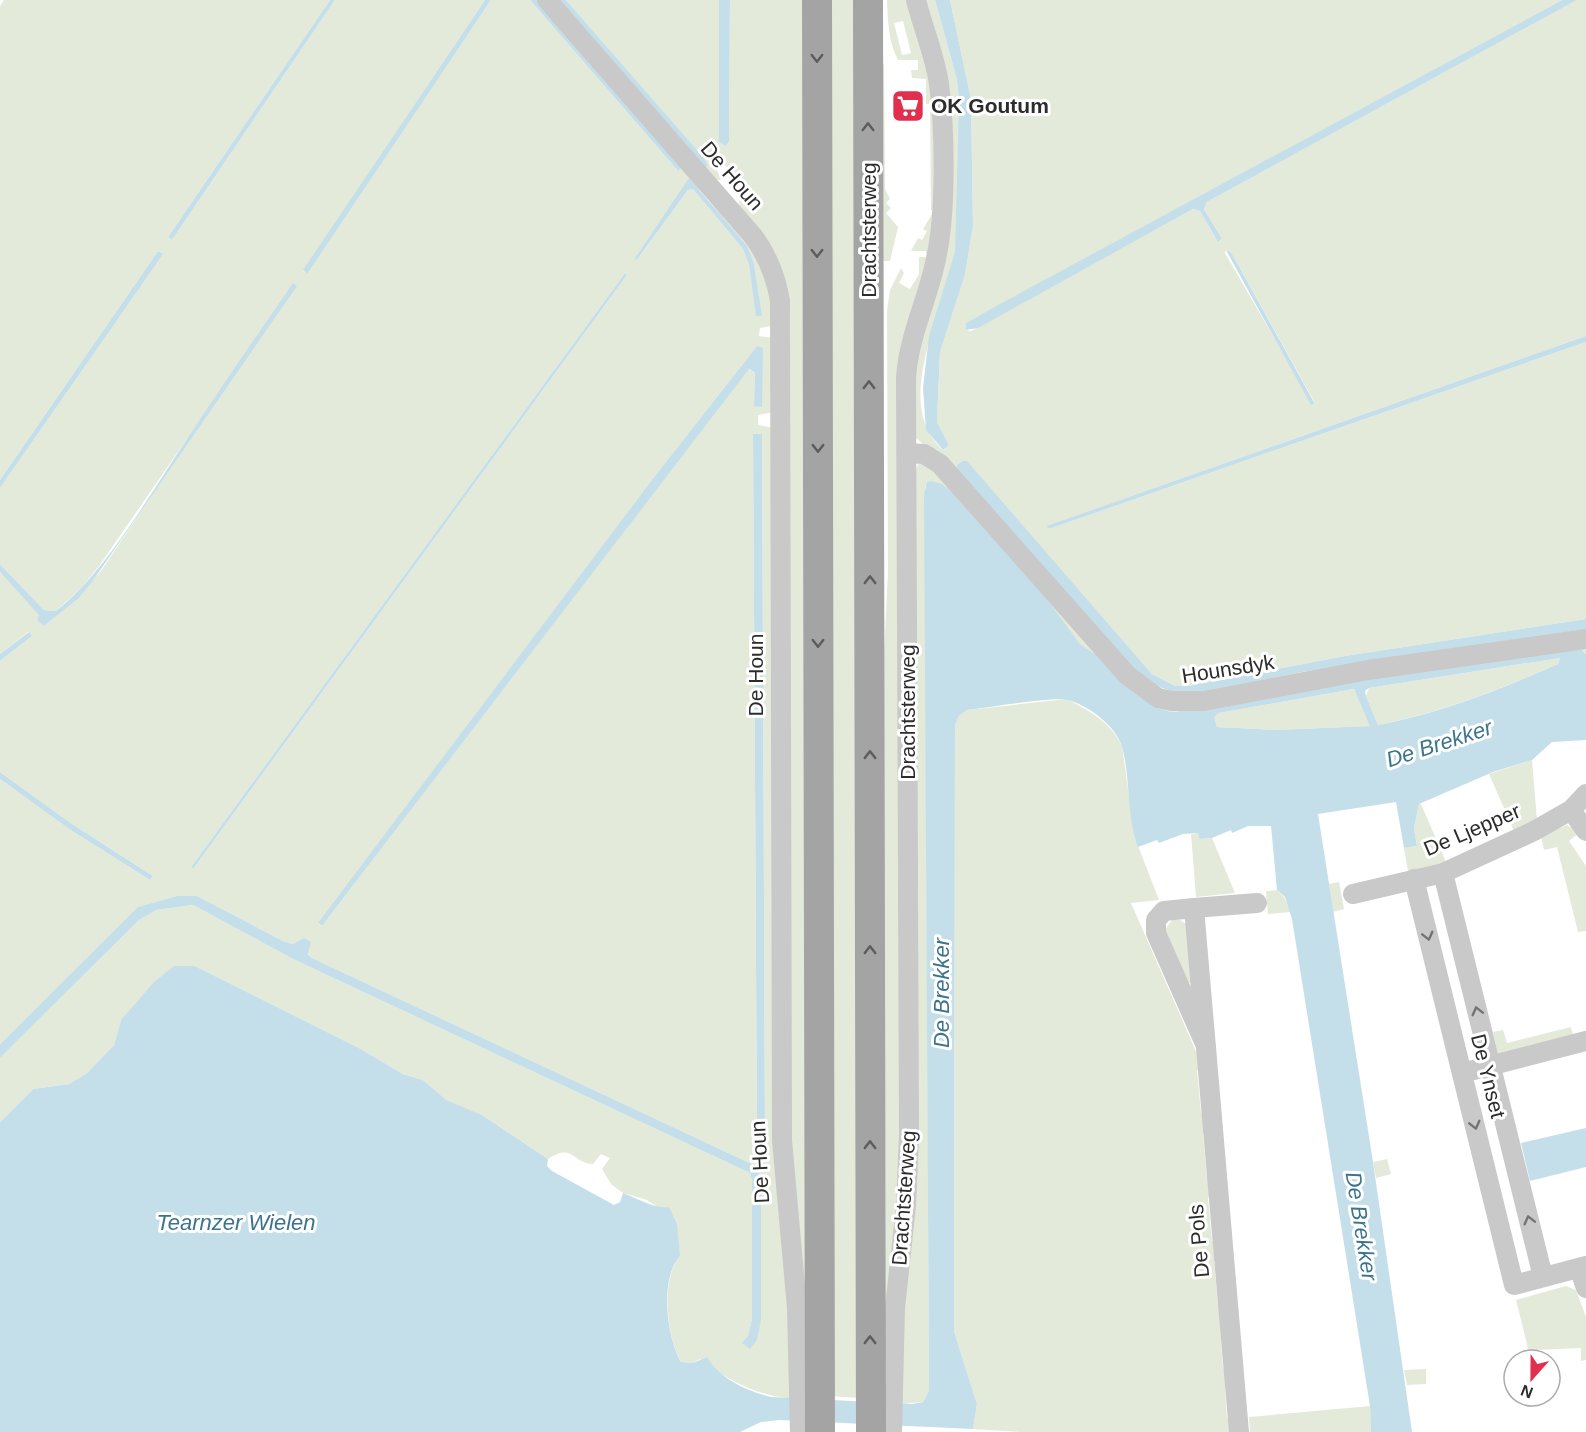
<svg xmlns="http://www.w3.org/2000/svg" width="1586" height="1432" viewBox="0 0 1586 1432" font-family="Helvetica,sans-serif">
<rect width="100%" height="100%" fill="#fff"/>
<!-- green -->
<path fill="#e4ead9" fill-rule="evenodd" d="M4 0H330L168 237 172 240 335 0H485L303 271 306 273 491 0H530L677 170 680 168 538 0H542L750 238 772 284 771 326 760 328 759 336 775 338 774 412 758 415V425L775 428 792 1399C756 1395 729 1381 700 1359L693 1363 681 1362C667 1337 660 1279 680 1256L659 1208 647 1200 623 1193 611 1184 602 1169 610 1158 601 1154 593 1164C572 1163 573 1142 548 1159L482 1115 446 1101 423 1080 403 1074 359 1048 195 966 121 1020 114 1045 86 1074 69 1084 33 1089 0 1122V1058L139 920 155 910 193 905 295 960 750 1173 752 1180V1319L748 1336 761 1320V1179L756 1166 312 958 299 942 293 944 283 941 197 896 139 907 0 1044V779L69 829 150 880 153 876 72 824 0 772V661L32 636 28 632 0 654V572L40 615 44 626 78 599 103 568 294 284 99 566 81 588 56 611 44 610 0 564V488L162 254 158 251 0 480V6ZM687 184 702 190 754 264 761 316H757L749 265 743 249 693 189 688 190 638 259 635 258ZM625 273 627 275 193 869 191 867ZM757 346 754 406 755 373 748 369 322 926 318 924 654 477ZM758 434 762 435 765 1136H757L753 435Z
M558 0 708 163 566 0H719V142L725 146 729 142 730 0H807L810 1328 791 1198 785 332 740 211C739 190 734 173 718 158L714 162 721 180H712Z
M827 0H859L860 1398 829 1396Z
M887 0H911L931 82 934 121V210H931L930 106V104H926V79L912 78 911 70H918V60H898C888 41 888 21 887 0ZM903 21 911 53 902 55 894 23Z
M924 0H935L957 80 959 102C958 151 962 201 956 250 948 306 889 402 943 450L949 445 937 422 940 352 965 275 973 226 971 99 950 0H1562L966 323V330L971 331 1193 209 1200 211 1218 242 1220 241 1222 239 1204 209 1207 202 1577 0H1586V336L1046 526 1049 529 1586 342V619L1345 656 1188 686H1175L1152 674 967 462 962 461 957 465 1136 672 1150 683 1172 693H1200L1302 672 1586 629V635L1367 667 1206 697H1169L1155 692 1138 680 967 485 915 437 914 378 917 341 945 253 947 213 946 92ZM1226 250 1231 252 1315 403 1313 405 1225 253Z
M881 63 884 65 885 189 890 199 886 203 891 208 886 213 898 227 890 261H878Z
M932 214H935L933 242 907 328 901 1161 886 1345 883 674 888 572 887 311 890 290 901 268 904 273 899 283 910 289 919 274V257H926V251H911L918 238 922 240 927 231 923 229Z
M924 461 1157 700 1586 642V654L1580 648 1171 712 1152 706 1133 691 1098 656 1079 643 1061 622 925 486 929 1391 923 1402 901 1404 916 470 918 464Z
M1560 658 1558 664C1499 690 1441 712 1378 725L1366 696 1369 688Z
M1354 689 1371 726 1275 730 1217 727 1213 717 1219 713Z
M1067 699C1089 711 1111 722 1122 746L1135 838 1159 900 1131 903 1202 1065 1203 1069 1197 1070 1201 1113H1206L1208 1133 1203 1134 1207 1177H1212L1214 1196 1208 1197 1212 1241H1217L1219 1260 1214 1261 1218 1305 1223 1304 1225 1325H1220L1223 1369H1228L1230 1388 1225 1389 1227 1418H1233L1234 1432H1020L973 1429 977 1404 954 1331 955 725 959 716 967 710Z
M1532 760 1537 820 1514 831 1489 774Z
M1419 804H1421L1446 862 1408 871 1404 848 1417 846 1414 828Z
M1567 825 1579 833 1569 841 1586 866V931L1578 932 1557 847 1544 850 1541 836Z
M1198 833 1199 839 1212 838 1235 893 1196 897 1191 834Z
M1339 882 1344 909 1333 912 1329 884Z
M1277 890 1284 897 1291 912 1268 914 1266 891Z
M1172 920H1180L1188 925 1191 983H1189L1164 931Z
M1571 1027 1573 1035 1498 1054 1493 1032 1503 1030 1507 1043Z
M1387 1159 1391 1174 1376 1178 1373 1162Z
M1566 1286 1576 1290 1586 1317V1360L1581 1361V1348L1535 1350V1360H1531L1516 1300Z
M1426 1369V1384L1407 1385 1404 1370Z
M1370 1406 1371 1432H1250L1249 1417Z"/>
<!-- water -->
<path fill="#c5dfea" fill-rule="evenodd" d="M330 0H335L172 240 168 237Z
M485 0H491L307 274 303 270Z
M530 0H538L681 168 678 171Z
M558 0H566L704 158 708 166 705 167Z
M719 0H730L729 142 725 146 719 142Z
M935 0H950L971 99 973 226 965 275 940 352 937 422 949 445 943 450 926 430 923 388 929 336 955 252 959 102 957 80Z
M1562 0H1577L1207 202 1204 209 1222 239 1218 242 1200 211 1193 209 978 328 966 330V323L998 305Z
M689 178 747 246 754 264 762 316H756L749 265 743 249 693 189 688 190 637 260 635 258Z
M1226 250 1231 252 1315 404 1311 405Z
M158 251 163 254 0 488V480Z
M625 273 627 275 193 869 191 867Z
M293 283 297 286 92 582 78 599 44 626 37 620 39 615 0 572V564L44 610 56 611C103 575 149 496 183 445 218 391 256 337 293 283Z
M1586 336V342L1049 529 1046 526Z
M757 346 763 348 762 407 754 406 755 373 749 369 322 926 318 923 654 477Z
M753 434H762L765 1136H757Z
M962 461H967L1152 674 1175 686H1188L1345 656 1586 619V629L1302 672 1200 693C1173 696 1157 687 1136 672L957 469V465Z
M931 481 942 484 962 500 1042 592 1079 643 1098 656 1152 706 1171 712 1200 709 1334 683 1580 648 1586 654V740L1552 742 1532 760 1493 772 1419 804 1414 828 1417 846 1404 848 1396 802 1318 814 1373 1162 1412 1432H1371L1370 1406 1292 919 1285 897 1277 890 1271 826H1248L1232 833 1231 830 1212 838 1199 839 1198 833 1183 834 1159 843 1157 840 1138 847C1126 816 1131 779 1122 747 1117 727 1088 705 1068 700 1055 696 985 708 967 710L959 716 955 725 954 1331 977 1404 973 1429 779 1420 761 1422 740 1432H0V1122L33 1089 69 1084 86 1074 114 1045 121 1020 154 982 174 966H195L359 1048 403 1074 423 1080 446 1100 482 1115 548 1159 547 1166 552 1171 614 1205 620 1202 623 1193C637 1198 654 1209 669 1207L677 1224 680 1256C659 1279 667 1337 681 1362L693 1363 707 1357C720 1379 747 1391 771 1397L912 1404 923 1402 929 1391 924 494 927 482ZM1560 658 1558 664C1499 690 1441 713 1378 725L1366 696 1365 691 1369 688ZM1354 689 1370 726 1275 730 1217 727 1214 717 1219 713Z
M29 632 32 636 0 661V654Z
M0 772 72 824 153 876 150 880 69 829 0 779Z
M178 896H197L283 941 293 944 304 938 311 942 308 954 312 958 756 1166 761 1179V1320L757 1340 750 1349 742 1343 748 1336 752 1319V1180L750 1173 295 960 193 905 156 910 139 920 0 1058V1044L138 907Z
M1586 1128V1167L1530 1181 1521 1143Z"/>
<g fill="none" stroke-linecap="round" stroke-linejoin="round">
<!-- minor -->
<path stroke="#c9c9c9" stroke-width="20" d="M547 0 753 236C768 256 776 277 780 301L782 1140 797 1308 800 1432
M908 453 924 454 940 464 1127 675 1158 698 1172 701H1204L1368 670 1586 639
M1571 810 1586 794
M1443 873 1543 1277
M1414 879 1514 1285 1586 1266
M1353 894 1443 873 1534 831 1571 810 1586 831
M1194 908 1257 903
M1206 1046 1156 933V920L1164 911 1194 908 1239 1432
M1462 1073 1586 1041
M1579 1268 1586 1288
M892 1432 895 1308 906 1206 909 1135 906 378C909 333 929 298 937 254 946 209 945 130 939 84 935 56 923 28 916 0"/>
<!-- primary -->
<path stroke="#a4a4a4" stroke-width="30" d="M817 0 820 1432
M868 0 871 1432"/>
</g>
<!-- one-way arrows -->
<defs><path id="oneway-chevron" d="M-2-3.5L2.5 0L-2 3.5" fill="none" stroke-width="1.6" stroke-linecap="round" stroke-linejoin="round" transform="scale(1.5)"/></defs>
<g stroke="#5c5c5c">
<use href="#oneway-chevron" transform="translate(817 58) rotate(90)"/>
<use href="#oneway-chevron" transform="translate(868 127) rotate(-90)"/>
<use href="#oneway-chevron" transform="translate(817 253) rotate(90)"/>
<use href="#oneway-chevron" transform="translate(869 385) rotate(-90)"/>
<use href="#oneway-chevron" transform="translate(818 448) rotate(90)"/>
<use href="#oneway-chevron" transform="translate(870 580) rotate(-90)"/>
<use href="#oneway-chevron" transform="translate(818 643) rotate(90)"/>
<use href="#oneway-chevron" transform="translate(870 755) rotate(-90)"/>
<use href="#oneway-chevron" transform="translate(870 950) rotate(-90)"/>
<use href="#oneway-chevron" transform="translate(870 1145) rotate(-90)"/>
<use href="#oneway-chevron" transform="translate(870 1340) rotate(-90)"/>
</g>
<g stroke="#737373">
<use href="#oneway-chevron" transform="translate(1428 936) rotate(76)"/>
<use href="#oneway-chevron" transform="translate(1477 1011) rotate(-104)"/>
<use href="#oneway-chevron" transform="translate(1475 1125) rotate(76)"/>
<use href="#oneway-chevron" transform="translate(1529 1220) rotate(-104)"/>
</g>
<!-- icons -->
<defs>
<g id="supermarket-square" transform="scale(1.725)"><rect x="-9" y="-9" width="18" height="18" rx="4" fill="#e1304d" stroke="#fff"/><path d="M-6-5.5h2.5l.6 2H6L4.5 2H-2.5L-4.4-4H-6ZM-1.5 3.2a1.3 1.3 0 1 0 .1 0ZM3 3.2a1.3 1.3 0 1 0 .1 0Z" fill="#fff"/></g>
</defs>
<g fill-rule="evenodd">
<use href="#supermarket-square" x="908" y="106"/>
</g>
<g text-anchor="middle" stroke-width="6" stroke-linejoin="round" paint-order="stroke">
<!-- poi labels -->
<g font-size="21" font-weight="bold" fill="#2c2c2c" stroke="#fff" text-anchor="start">
<text x="931" y="113">OK Goutum</text>
</g>
<!-- street labels -->
<g font-size="21" fill="#2c2c2c" stroke="#fff">
<text transform="translate(732 176) rotate(49)" y="7">De Houn</text>
<text transform="translate(869 230) rotate(-90)" y="7">Drachtsterweg</text>
<text transform="translate(1228 669) rotate(-9)" y="7">Hounsdyk</text>
<text transform="translate(756 675) rotate(-90)" y="7">De Houn</text>
<text transform="translate(908 712) rotate(-90)" y="7">Drachtsterweg</text>
<text transform="translate(1472 830) rotate(-23)" y="7">De Ljepper</text>
<text transform="translate(1488 1076) rotate(76)" y="7">De Ynset</text>
<text transform="translate(760 1162) rotate(-93)" y="7">De Houn</text>
<text transform="translate(904 1198) rotate(-86)" y="7">Drachtsterweg</text>
<text transform="translate(1199 1241) rotate(-95)" y="7">De Pols</text>
</g>
<!-- water labels -->
<g font-size="22" font-style="italic" fill="#3c748c" stroke="#fff">
<text transform="translate(1439 743) rotate(-18)" y="8">De Brekker</text>
<text transform="translate(941 993) rotate(-90)" y="8">De Brekker</text>
<text x="236" y="1230">Tearnzer Wielen</text>
<text transform="translate(1362 1226) rotate(81)" y="8">De Brekker</text>
</g>
</g>
<!-- north arrow -->
<g transform="translate(1532 1378) rotate(201)"><circle r="28" fill="#ffffff" stroke="#ababab" stroke-width="1.5"/>
<path d="M0-4.5L10 22L0 15L-10 22Z" fill="#e1304d"/>
<text y="-9" font-size="16" font-weight="bold" text-anchor="middle" fill="#2c2c2c">N</text>
</g>
</svg>
